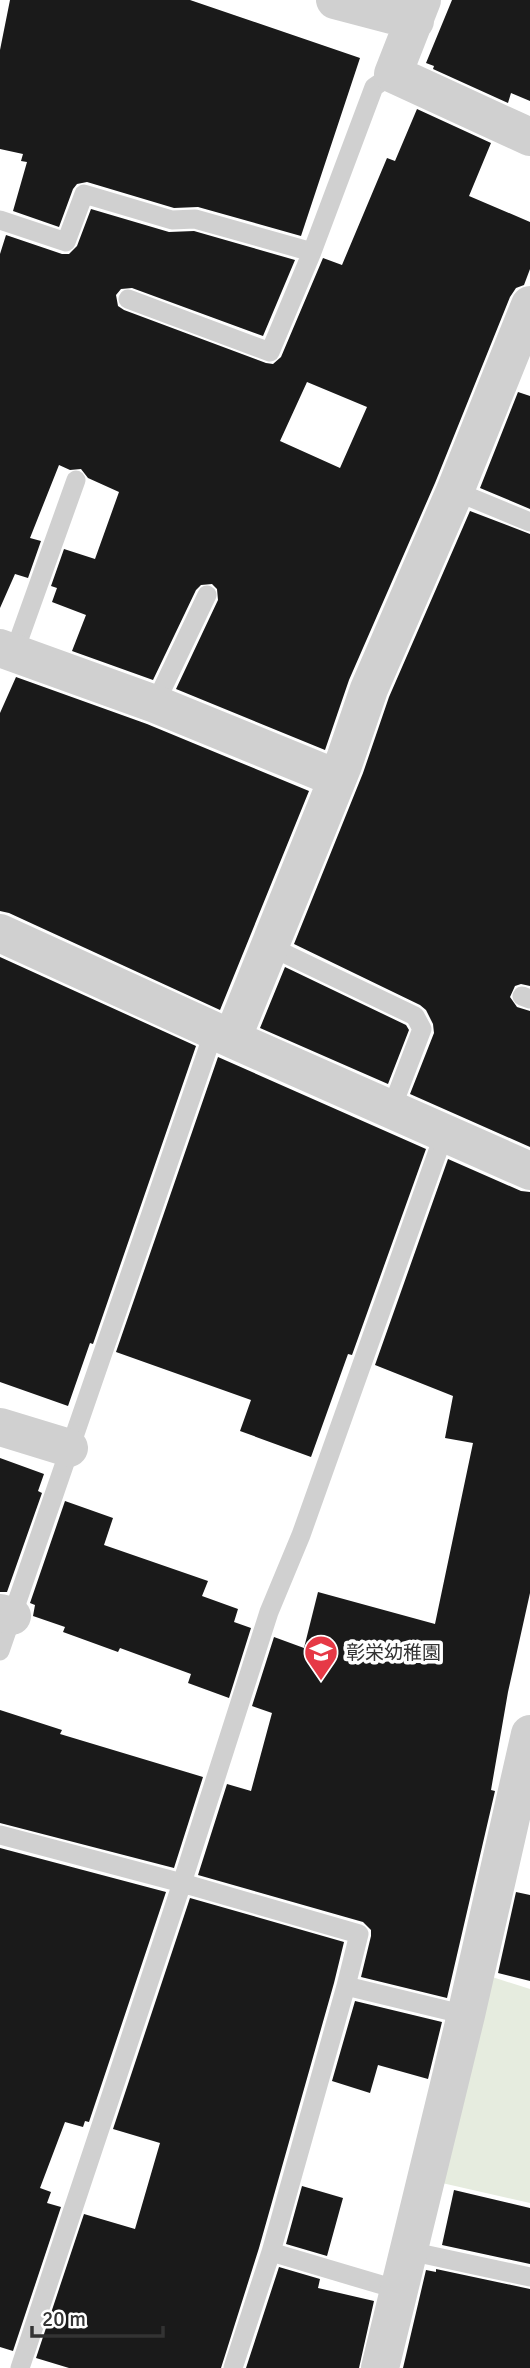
<svg xmlns="http://www.w3.org/2000/svg" width="530" height="2368" viewBox="0 0 530 2368" font-family="Signika,'Noto Sans JP',sans-serif">
<rect width="100%" height="100%" fill="#fff"/>
<!-- green -->
<path fill="#e6ecdf" d="M486 1975 530 1989V2203L442 2183Z"/>
<!-- building -->
<path fill="#1a1a1a" fill-rule="evenodd" d="M10 0H190L360 58 301 236 198 207 174 208 87 182 77 184 73 189 59 227 13 211 27 162 21 161 23 154 0 149V50Z
M452 0H530V101L511 93 508 103 433 69 434 66 426 63Z
M417 109 491 143 469 196 530 222V269L524 285 516 288 510 297 435 483 349 680 325 750 176 689 218 600 217 589 212 584 201 585 196 590 153 680 72 651 86 615 52 602 57 588 51 586 64 549 95 559 119 492 88 478 81 469 70 470 59 465 30 538 41 541 28 578 15 574 0 608V254L6 235 62 254H69L77 246 91 209 169 232 194 231 295 260 263 336 132 288 121 289 116 295 118 306 124 310 266 363 273 364 281 357 323 258 342 265 387 158 395 161ZM307 382 367 407 340 468 280 441Z
M518 392 530 396V509L480 488Z
M470 511 530 534V986L521 984 515 986 510 997 517 1007 530 1011V1147L410 1094 434 1033 433 1024 426 1010 420 1005 294 944 363 773 389 697Z
M16 677 147 724 309 791 220 1010 9 913 0 911V713Z
M0 957 196 1046 93 1344 90 1343 68 1406 0 1382Z
M285 967 406 1025 409 1030 388 1084 260 1028Z
M218 1057 426 1149 352 1355 348 1354 311 1457 240 1431 251 1400 116 1352Z
M448 1159 521 1191 530 1192V1593L508 1692 491 1790 495 1791 447 1998 361 1977 371 1936V1930L363 1922 198 1875 227 1784 251 1791 272 1713 252 1706 274 1637 304 1648 318 1592 435 1624 473 1443 445 1438 453 1396 375 1365Z
M0 1458 44 1474 38 1491 42 1493 7 1592H0Z
M65 1501 113 1518 104 1545 208 1581 202 1596 238 1609 234 1622 251 1628 229 1698 188 1683 191 1674 120 1648 118 1652 63 1632 65 1627 33 1616 35 1605 30 1603Z
M0 1710 62 1730 60 1734 203 1777 174 1868 0 1823Z
M0 1848 166 1892 89 2122 85 2121 83 2127 65 2122 40 2188 51 2192 47 2203 61 2207 13 2351 0 2347Z
M516 1892 530 1895V1981L498 1973Z
M190 1898 344 1942 334 1983 259 2248 221 2368H69L36 2358 84 2214 135 2229 160 2143 113 2129Z
M355 2001 442 2022 428 2079 378 2065 370 2093 332 2081Z
M302 2186 343 2198 327 2256 286 2244Z
M454 2190 530 2208V2264L442 2245Z
M279 2267 320 2279 318 2288 374 2301 359 2368H246Z
M436 2269 530 2289V2368H403L426 2270 436 2272Z"/>
<g fill="none" stroke-linecap="round" stroke-linejoin="round">
<!-- lane -->
<path stroke="#d0d0d0" stroke-width="19" d="M0 220 66 242 84 194 172 220 195 219 312 252
M128 299 270 352 312 252 374 87 393 74
M455 491 530 522
M14 653 76 480
M155 704 207 595
M269 946 415 1016 422 1029 391 1110
M522 996 530 999
M0 1651 214 1031
M0 1835 182 1883 359 1934 346 1986 466 2015
M409 2251 530 2277
M271 2252 346 1986
M20 2368 182 1883 269 1612 301 1535 444 1134
M233 2368 271 2252 399 2290"/>
<!-- street -->
<path stroke="#d0d0d0" stroke-width="38" d="M335 0 415 21
M422 0 393 74 530 137
M0 648 155 704 336 778
M0 933 232 1039 530 1171
M232 1039 343 765 369 689 455 491 530 305
M0 1427 69 1448
M0 1613 12 1616
M380 2368 466 2015 530 1734"/>
</g>
<!-- icons -->
<defs>
<g id="school-pin" transform="scale(1.75)"><path d="M0 17L-7.5 6A9.5 9.5 0 1 1 7.5 6Z" fill="#e63946" stroke="#fff"/><path d="M0-5L7-2L0 1L-7-2ZM-4 1L0 2.5L4 1V4Q0 6-4 4Z" fill="#fff"/></g>
</defs>
<g fill-rule="evenodd">
<use href="#school-pin" x="321" y="1652"/>
</g>
<g text-anchor="middle" stroke-width="7" stroke-linejoin="round" paint-order="stroke">
<!-- poi labels -->
<g font-size="19" fill="#333" stroke="#fff" text-anchor="start">
<text x="346" y="1659">彰栄幼稚園</text>
</g>
</g>
<!-- scale -->
<path d="M32 2326v10h131v-10" fill="none" stroke="#333333" stroke-width="3.5"/>
<text x="42" y="2326" font-size="21" fill="#333333" stroke="#ffffff" stroke-width="5" paint-order="stroke">20 m</text>
</svg>
